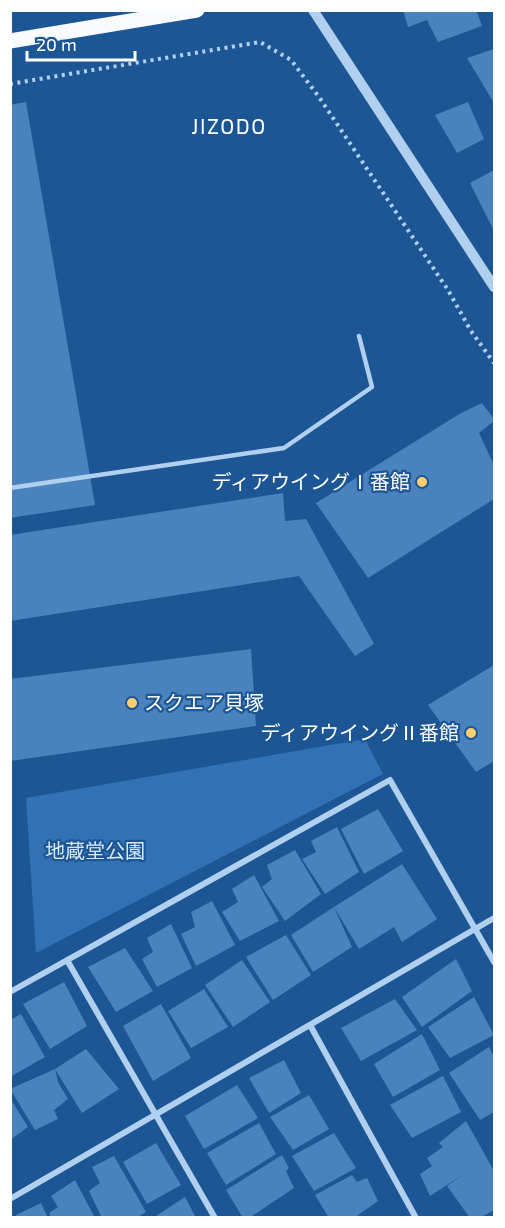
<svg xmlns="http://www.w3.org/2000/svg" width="505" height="1228" viewBox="0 0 505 1228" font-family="'Exo 2','Noto Sans JP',sans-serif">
<rect width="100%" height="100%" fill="#1d5695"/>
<!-- green -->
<path fill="#3271b3" d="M365 739 383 774 36 953 26 798Z"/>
<!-- building -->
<path fill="#4a82be" d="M403 10H476L482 26 438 42 427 20 408 27Z
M494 49V103L467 58Z
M26 102 95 505 10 518V105Z
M468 102 484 139 457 153 435 115Z
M494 170V231L470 183Z
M482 403 494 419V421L479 433 494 465V499L368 578 316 503 461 413Z
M283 493 285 521 306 519 374 644 355 656 299 576 10 621V535Z
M251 649 256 726 10 761V679Z
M494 665V761L476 772 428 705Z
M378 809 403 851 364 874 341 829Z
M337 827 359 872 325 894 302 859 316 852 311 841Z
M295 850 321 894 285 921 262 887 272 879 267 865Z
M402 864 437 919 402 942 394 927 359 949 334 907Z
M254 875 279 921 240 941 222 912 238 902 232 889Z
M212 901 235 945 196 966 181 934 195 927 191 912Z
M334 907 352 947 313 972 291 935Z
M171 924 192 968 157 987 142 959 153 952 147 938Z
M286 935 311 975 273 1000 246 957Z
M125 948 153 991 116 1012 88 967Z
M456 959 472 991 422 1027 402 997Z
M242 960 270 1002 233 1027 205 985Z
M64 982 87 1026 50 1049 23 1004Z
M204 989 228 1027 191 1048 168 1011Z
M474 997 494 1035 450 1058 428 1027Z
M395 999 417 1030 361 1061 341 1028Z
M161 1004 191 1058 153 1081 123 1026Z
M21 1014 45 1057 10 1077V1020Z
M422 1034 440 1070 393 1097 374 1064Z
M489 1047 494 1057V1112L480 1120 449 1073Z
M86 1049 119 1089 82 1113 55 1069Z
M284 1060 301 1093 269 1113 249 1078Z
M55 1069 58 1082 68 1099 54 1110 58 1119 35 1130 10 1089Z
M443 1076 461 1112 412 1138 390 1105Z
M237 1085 258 1118 204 1149 185 1116Z
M309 1095 329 1129 293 1150 270 1117Z
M10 1098 28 1127 10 1140Z
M466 1121 494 1171V1210L480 1218H470L447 1186 464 1174 430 1196 420 1174 432 1166 427 1158 443 1147 439 1143Z
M259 1123 276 1154 226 1185 207 1153Z
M334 1133 356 1168 314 1191 292 1156Z
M156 1143 181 1185 147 1204 123 1162Z
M282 1155 289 1168 286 1171 294 1188 249 1218H243L226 1190Z
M114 1156 146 1212 136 1218H102L89 1191 100 1183 92 1167Z
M352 1175 357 1182 367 1178 378 1201 354 1218H329L315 1195Z
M75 1180 95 1218H51L49 1213 58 1207 51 1196Z
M185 1197 196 1218H153Z
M41 1203 48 1218H18L16 1215Z"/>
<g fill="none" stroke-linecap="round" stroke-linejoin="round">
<!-- path -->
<path stroke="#b1cfef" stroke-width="4" stroke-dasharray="3 4.5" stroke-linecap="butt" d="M10 84 260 42 291 60 319 97 448 290 471 331 494 363"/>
<!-- service -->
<path stroke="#b1cfef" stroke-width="4.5" d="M10 488 284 448 372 387 359 336"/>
<!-- minor -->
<path stroke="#b1cfef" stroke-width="6" d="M67 960 215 1218
M10 992 390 780 494 962
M310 1025 416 1218
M10 1199 494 918"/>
<!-- tertiary -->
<path stroke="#b1cfef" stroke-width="10" d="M313 10 494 287"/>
<!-- primary -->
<path stroke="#f8fbff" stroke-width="15" d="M10 41 197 10"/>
</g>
<!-- markers -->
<g fill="#fecf70" stroke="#1d5695" stroke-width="2">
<circle cx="422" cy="482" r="6"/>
<circle cx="132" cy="703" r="6"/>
<circle cx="471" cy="733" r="6"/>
</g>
<g text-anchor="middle" stroke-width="4.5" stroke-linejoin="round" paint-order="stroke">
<!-- poi labels -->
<g font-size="20" fill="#fff" stroke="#1d5695" text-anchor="end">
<text x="410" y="489">ディアウイングⅠ番館</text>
<text x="144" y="710" text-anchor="start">スクエア貝塚</text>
<text x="459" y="740">ディアウイングⅡ番館</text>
</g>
<!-- park labels -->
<g font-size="20" fill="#d7e8fb" stroke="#1d5695">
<text x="95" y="858">地蔵堂公園</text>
</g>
<!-- neighbourhood labels -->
<g font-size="21" letter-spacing="1.5" fill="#fff" stroke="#1d5695">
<text x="229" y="134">JIZODO</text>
</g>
</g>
<!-- border -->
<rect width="505" height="1228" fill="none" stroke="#ffffff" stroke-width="24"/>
<!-- scale -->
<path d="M27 51v9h108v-9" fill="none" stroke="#ffffff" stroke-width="3"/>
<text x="36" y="51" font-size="18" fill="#ffffff" stroke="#1d5695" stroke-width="4.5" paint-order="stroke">20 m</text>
</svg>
